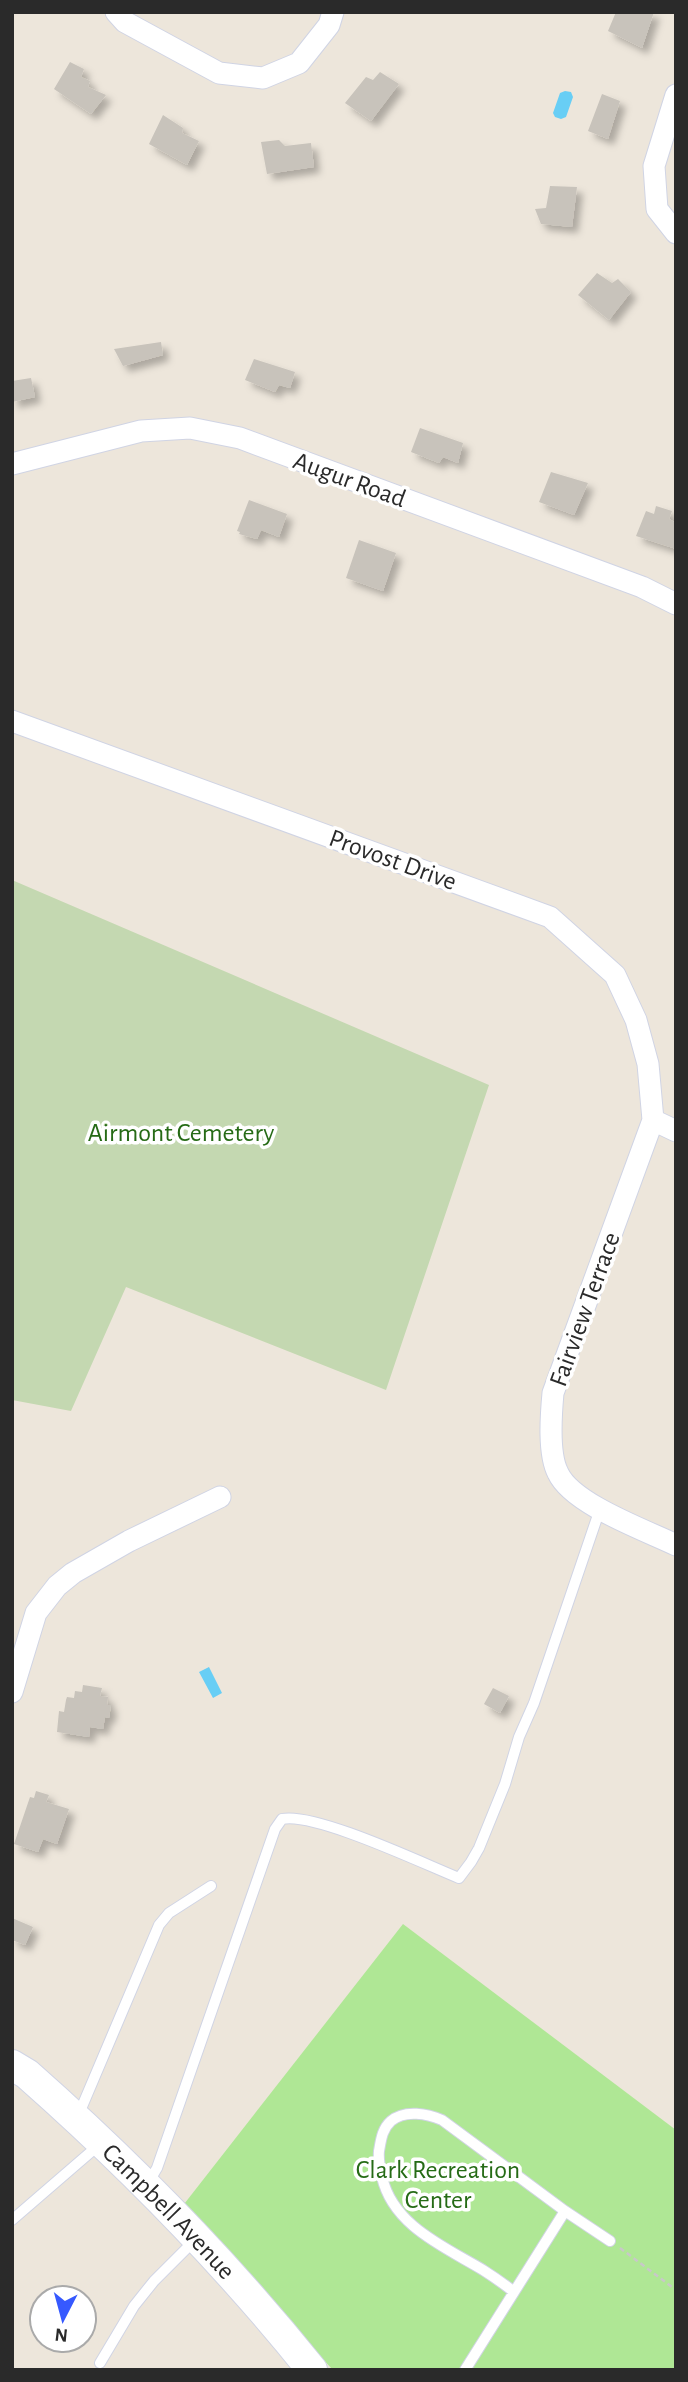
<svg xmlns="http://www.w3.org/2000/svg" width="688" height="2382" viewBox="0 0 688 2382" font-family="'Alegreya Sans',sans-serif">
<defs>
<filter id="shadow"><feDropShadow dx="6" dy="6" stdDeviation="3.5" flood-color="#0004"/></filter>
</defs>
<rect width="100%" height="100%" fill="#ede6db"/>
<!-- green -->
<path fill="#afe795" d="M403 1924 676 2130V2370H333L181 2208Z"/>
<!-- cemetery -->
<path fill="#c4d8b1" d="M12 880 489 1085 386 1390 126 1287 71 1411 12 1400Z"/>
<!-- water -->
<path fill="#68cef5" d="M565 91 571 92 573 97 566 117 561 119 555 117 553 113 560 93Z
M209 1667 222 1693 213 1698 199 1672Z"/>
<!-- building -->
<path fill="#c8c3bb" filter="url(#shadow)" d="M616 12H654L642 48 608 31Z
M70 62 84 69 81 77 90 81 88 87 106 95 91 114 54 89Z
M380 72 399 84 371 121 345 103 366 77 373 80Z
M602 94 620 101 608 139 588 131Z
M163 115 183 128 182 133 199 141 187 165 149 144Z
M279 140 285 146 311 143 314 167 267 174 261 142Z
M550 186 577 187 572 227 541 224 535 209 546 208Z
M597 273 612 283 618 279 631 292 609 320 578 295Z
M161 342 163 355 123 366 114 349Z
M254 359 295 372 290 388 279 385 275 392 245 380Z
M31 378 35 397 12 402V381Z
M420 428 463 443 458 463 443 457 439 463 411 452Z
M551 472 588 483 574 515 539 502Z
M249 500 287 514 279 537 261 530 257 539 239 534 240 532 237 531Z
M656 506 672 511 669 519 676 523V549L636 536 646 511 654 514Z
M359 540 396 553 383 591 346 578Z
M83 1685 102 1688 100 1696 108 1697 107 1705H111L109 1718 105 1717 103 1729 90 1727 89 1737 57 1732 59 1711 64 1712 66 1700 67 1697 74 1698 75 1691 82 1692Z
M493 1688 509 1696 500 1713 484 1704Z
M36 1791 49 1795 46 1802 69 1809 57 1844 43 1839 38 1852 14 1844 30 1797 34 1798Z
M12 1918 33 1927 25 1945 12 1940Z"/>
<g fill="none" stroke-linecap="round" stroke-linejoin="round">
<!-- lane casing -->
<g stroke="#d0d4e4" stroke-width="12">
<path id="lane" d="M78 2116 159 1925 169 1913 211 1886
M147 2185 157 2168 275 1829 282 1819C315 1812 422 1863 459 1878L471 1862 479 1848 505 1784 519 1737 534 1703 600 1509
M12 2220 100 2144
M514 2292C504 2284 494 2277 483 2270 445 2247 393 2226 382 2177 380 2168 378 2160 379 2151 381 2140 382 2129 391 2121 405 2109 428 2114 442 2120L565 2211 610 2241
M100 2363 134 2306 154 2281 196 2239
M465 2370 565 2211"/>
</g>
<!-- street casing -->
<g stroke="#d0d4e4" stroke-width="23">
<path id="street" d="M116 12 125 22 219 73 263 78 299 63 329 25 333 12
M676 95 654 166 657 209 676 233
M12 464 141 431 190 428 240 438 642 587 676 604
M12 721 550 917 615 975 636 1020 648 1064 653 1120 553 1393C551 1415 548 1454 558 1473 572 1504 645 1530 676 1545
M653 1120 676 1131
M12 1692 36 1613 57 1586 73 1573 129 1541 220 1497"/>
</g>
<!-- secondary casing -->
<g stroke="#d0d4e4" stroke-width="32">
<g id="secondary">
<path id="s1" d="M12 2065 27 2074C129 2164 226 2263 312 2370"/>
</g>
</g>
<!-- path -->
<path stroke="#c8c8c8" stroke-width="2.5" stroke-dasharray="5 3.5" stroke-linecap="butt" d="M620 2248 676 2290"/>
<!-- lane -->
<use href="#lane" stroke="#fff" stroke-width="10"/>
<!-- street -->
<use href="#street" stroke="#fff" stroke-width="21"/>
<!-- secondary -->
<use href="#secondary" stroke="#fff" stroke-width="30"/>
</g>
<g text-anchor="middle" stroke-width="7" stroke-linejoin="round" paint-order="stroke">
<!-- street labels -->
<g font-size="26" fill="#2a2a2a" stroke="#fff">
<text transform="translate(350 479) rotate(20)" y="9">Augur Road</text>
<text transform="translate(393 859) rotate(20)" y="9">Provost Drive</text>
<text transform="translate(584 1309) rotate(-70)" y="9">Fairview Terrace</text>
<text dy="9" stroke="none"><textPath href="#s1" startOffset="215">Campbell Avenue</textPath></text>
</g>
<!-- park labels -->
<g font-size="26" fill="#266b16" stroke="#fff">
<text x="181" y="1141">Airmont Cemetery</text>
<text x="438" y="2178">Clark Recreation<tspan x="438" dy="30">Center</tspan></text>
</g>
</g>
<!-- border -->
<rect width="688" height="2382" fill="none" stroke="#2a2a2a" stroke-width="28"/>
<!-- north arrow -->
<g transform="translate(63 2319) rotate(186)"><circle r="33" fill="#ffffff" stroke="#aaaaaa" stroke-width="2"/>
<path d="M0-5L12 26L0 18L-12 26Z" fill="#3659ff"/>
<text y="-10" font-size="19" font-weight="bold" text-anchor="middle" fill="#2a2a2a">N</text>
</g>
</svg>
